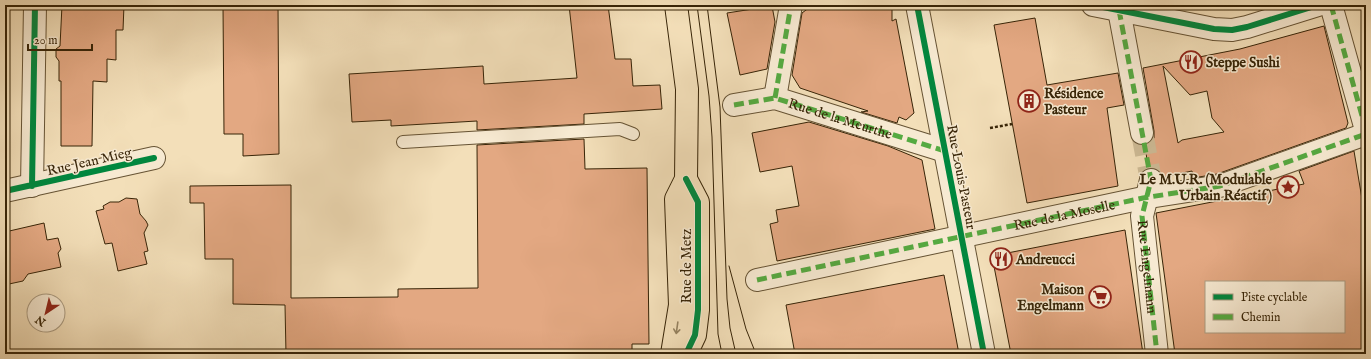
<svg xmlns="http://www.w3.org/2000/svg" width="1371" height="359" viewBox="0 0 1371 359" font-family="'IM FELL English',serif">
<rect width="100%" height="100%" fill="#f3dfb9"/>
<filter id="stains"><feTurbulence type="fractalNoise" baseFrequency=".005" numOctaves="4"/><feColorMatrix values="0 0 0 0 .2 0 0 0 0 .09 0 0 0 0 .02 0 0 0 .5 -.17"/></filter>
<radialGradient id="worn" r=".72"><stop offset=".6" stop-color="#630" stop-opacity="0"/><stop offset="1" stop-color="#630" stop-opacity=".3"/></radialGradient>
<!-- building -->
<path fill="#e3a882" stroke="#372407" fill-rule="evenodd" d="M62 5H124L123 30H116V60L107 59V82L93 81 92 146H61V81H59V61L56 57V49L60 46Z
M223 5H278L279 154 243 156V134H224Z
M569 5H608L615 59H631L633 86 660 85 662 109 584 114V124L477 130V121L391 126V120L352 122 349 74 483 66 484 84 577 78Z
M772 6 775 22 767 69 740 75 727 13Z
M810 7 892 9V21L896 19 914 113 906 120 899 117 897 123 861 112 868 111 800 88 792 75 802 13Z
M1035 18 1047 85 1118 73 1124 105 1107 108 1118 186 1027 203 994 25Z
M1324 26 1348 123 1346 128 1217 174 1193 178 1192 171 1163 177 1159 171 1154 168H1148L1145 145 1150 143 1154 138V131L1143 68 1240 49ZM1163 66 1190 95 1207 91 1212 118 1224 132 1182 140 1178 143Z
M809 122 888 146 922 160 935 229 777 261 770 224 778 222 776 210 799 206 792 166 760 172 752 133Z
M584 139 585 169 647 168 649 344H632V354H286L285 305 233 304V259H205L204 203H190V186L291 185V298L398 297V289L478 288 477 145Z
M1354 151 1366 223V354H1175L1156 213 1304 184 1299 171ZM1206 282H1344V332H1206Z
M126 198 137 199 140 214 146 221 148 225 144 233 148 251 144 252 147 264 118 271 112 243 105 244 96 211 104 209 103 206 110 202H119Z
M44 223 47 240 58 238 61 249 58 253 61 267 28 274 23 281 9 284 5 264V232Z
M1125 230 1143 354H1011L992 256Z
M944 275 959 354H795L786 305Z"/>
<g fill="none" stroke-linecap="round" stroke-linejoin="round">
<!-- street-tunnel -->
<path stroke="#cdba95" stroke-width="22" stroke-dasharray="22 11" stroke-linecap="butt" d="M1142 133 1151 180"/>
<!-- lane casing -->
<g stroke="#665334" stroke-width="14">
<path id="lane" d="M403 142 620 129 633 134"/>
</g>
<!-- street casing -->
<g stroke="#665334" stroke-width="24">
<g id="street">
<path d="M917 5 984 354"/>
<path d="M1093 5 1214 29 1232 30 1247 27 1318 5"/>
<path d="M1331 5 1366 130"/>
<path d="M1119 10 1142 133"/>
<path d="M775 98 791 5"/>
<path id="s1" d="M734 105 775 98 945 151"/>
<path d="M1151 180 1142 216 1157 354"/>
<path d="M32 186 35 5"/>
<path d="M5 191 154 158"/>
<path id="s2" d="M757 280 1143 198 1220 186 1366 134"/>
</g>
</g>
<!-- primary casing -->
<g stroke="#372407" stroke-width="24">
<path id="primary" d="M686 179 698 202V310L695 335 686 354
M672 354 680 305 676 199 686 179 687 89 676 5"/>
</g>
<!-- path -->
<path stroke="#372407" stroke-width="2.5" stroke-dasharray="3 2" stroke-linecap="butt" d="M990 128 1012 124"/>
<!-- lane -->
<use href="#lane" stroke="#f7ead2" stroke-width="12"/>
<!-- street -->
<use href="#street" stroke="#f7ead2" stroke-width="22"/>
<!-- primary -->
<use href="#primary" stroke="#f3dfb9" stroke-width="22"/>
<!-- tram -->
<path stroke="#372407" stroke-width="1" d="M697 5 709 96 712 137 717 301 718 334 722 354
M707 5 720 107 727 299 730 328 736 354
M729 266 746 329 756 354"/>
<!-- quiet -->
<g stroke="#55aa41" stroke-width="5" stroke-dasharray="10 5" stroke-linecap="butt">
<path d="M1331 5 1366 130"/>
<path id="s3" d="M1119 10 1151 180 1142 216 1157 354"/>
<path d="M775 98 791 5"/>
<path d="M734 105 775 98 945 151"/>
<path d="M757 280 1143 198 1220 186 1366 134"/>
</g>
<!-- cycleway casing -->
<g stroke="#f7ead2" stroke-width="8">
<path id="cycleway" d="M917 5 984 354
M1093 5 1214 29 1232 30 1247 27 1318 5
M686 179 698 202V310L695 335 686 354
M32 186 35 5
M5 191 154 158"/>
</g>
<!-- cycleway -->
<use href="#cycleway" stroke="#00873e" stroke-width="6"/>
</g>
<!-- one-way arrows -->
<defs><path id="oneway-shaft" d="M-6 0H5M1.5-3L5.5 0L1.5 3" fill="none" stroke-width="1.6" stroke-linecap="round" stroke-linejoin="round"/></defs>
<use stroke="#958260" href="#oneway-shaft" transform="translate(677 328) rotate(98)"/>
<!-- icons -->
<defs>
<g id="restaurant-ring" transform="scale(1.15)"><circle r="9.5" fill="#f7ead2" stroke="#8f2418" stroke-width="1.5"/><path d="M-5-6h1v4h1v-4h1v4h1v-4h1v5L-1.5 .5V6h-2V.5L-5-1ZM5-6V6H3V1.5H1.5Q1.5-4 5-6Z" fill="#8f2418"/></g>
<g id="building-ring" transform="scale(1.15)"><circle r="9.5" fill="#f7ead2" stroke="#8f2418" stroke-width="1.5"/><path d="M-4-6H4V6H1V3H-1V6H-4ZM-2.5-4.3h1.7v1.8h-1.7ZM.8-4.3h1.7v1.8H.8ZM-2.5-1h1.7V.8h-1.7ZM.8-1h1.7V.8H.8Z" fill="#8f2418"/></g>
<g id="sight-ring" transform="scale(1.15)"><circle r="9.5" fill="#f7ead2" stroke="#8f2418" stroke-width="1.5"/><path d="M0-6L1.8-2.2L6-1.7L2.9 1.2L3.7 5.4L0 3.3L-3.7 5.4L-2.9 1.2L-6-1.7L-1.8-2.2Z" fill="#8f2418"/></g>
<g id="supermarket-ring" transform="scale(1.15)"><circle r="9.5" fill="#f7ead2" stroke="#8f2418" stroke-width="1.5"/><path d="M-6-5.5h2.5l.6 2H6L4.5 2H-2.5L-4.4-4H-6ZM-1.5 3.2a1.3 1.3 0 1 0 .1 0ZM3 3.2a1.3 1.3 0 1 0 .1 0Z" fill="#8f2418"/></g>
</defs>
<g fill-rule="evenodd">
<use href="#restaurant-ring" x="1191" y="62"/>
<use href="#building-ring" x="1029" y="101"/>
<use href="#sight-ring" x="1288" y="187"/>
<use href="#restaurant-ring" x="1001" y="259"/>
<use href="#supermarket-ring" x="1100" y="297"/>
</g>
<g text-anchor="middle" stroke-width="3" stroke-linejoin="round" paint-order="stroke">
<!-- poi labels -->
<g font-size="14" font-weight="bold" fill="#372407" stroke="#f7ead2" text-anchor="start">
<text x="1206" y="67">Steppe Sushi</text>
<text x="1044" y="98">Résidence<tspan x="1044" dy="16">Pasteur</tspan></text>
<text x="1272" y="184" text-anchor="end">Le M.U.R. (Modulable<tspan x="1272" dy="16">Urbain Réactif)</tspan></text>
<text x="1016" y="264">Andreucci</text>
<text x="1084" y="294" text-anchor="end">Maison<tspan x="1084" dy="16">Engelmann</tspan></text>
</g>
<!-- street labels -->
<g font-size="14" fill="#372407" stroke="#f7ead2">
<text dy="5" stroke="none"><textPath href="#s1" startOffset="110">Rue de la Meurthe</textPath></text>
<text transform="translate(89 161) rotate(-13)" y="5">Rue Jean Mieg</text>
<text transform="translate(962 177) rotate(79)" y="5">Rue Louis Pasteur</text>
<text dy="5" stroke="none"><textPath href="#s2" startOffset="314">Rue de la Moselle</textPath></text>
<text transform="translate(686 266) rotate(-90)" y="5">Rue de Metz</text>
<text dy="5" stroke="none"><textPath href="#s3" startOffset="261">Rue Engelmann</textPath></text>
</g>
</g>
<!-- margin -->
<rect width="1371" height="359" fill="none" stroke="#f3dfb9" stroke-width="20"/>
<rect x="6" y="6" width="1359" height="347" fill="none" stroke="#372407" stroke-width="2"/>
<rect x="10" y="10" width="1351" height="339" fill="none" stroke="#372407"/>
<!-- legend -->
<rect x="1205" y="281" width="140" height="52" fill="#f7ead2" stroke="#aa9b81"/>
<rect x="1213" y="294" width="20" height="6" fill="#00873e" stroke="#aa9b81"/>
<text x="1241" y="301" font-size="12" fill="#372407">Piste cyclable</text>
<rect x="1213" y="314" width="20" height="6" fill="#55aa41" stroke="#aa9b81"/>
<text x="1241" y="321" font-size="12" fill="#372407">Chemin</text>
<!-- north arrow -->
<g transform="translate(46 313) rotate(215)"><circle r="19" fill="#f7ead2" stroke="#aa9b81"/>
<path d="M0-3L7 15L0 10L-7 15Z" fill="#8f2418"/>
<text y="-6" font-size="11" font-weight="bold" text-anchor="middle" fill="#372407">N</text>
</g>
<!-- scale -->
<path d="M28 44v6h64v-6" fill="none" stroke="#372407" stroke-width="2"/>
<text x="34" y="44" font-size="12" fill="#372407" stroke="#f7ead2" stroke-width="3" paint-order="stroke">20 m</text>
<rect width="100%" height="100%" filter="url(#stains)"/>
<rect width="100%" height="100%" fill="url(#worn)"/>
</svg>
